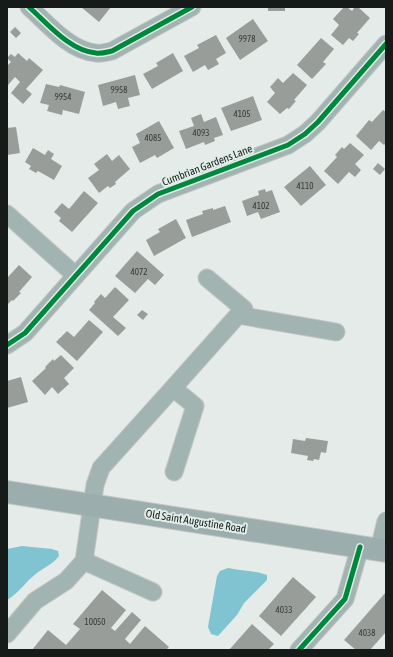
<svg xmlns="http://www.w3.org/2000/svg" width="393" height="657" viewBox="0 0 393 657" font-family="'Asap Condensed',sans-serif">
<rect width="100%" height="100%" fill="#e4ebe8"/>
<!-- water -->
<path fill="#80c4d1" d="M22 546 52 549 58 551 59 556C52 565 46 566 37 573 26 581 19 593 7 600V549Z
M228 568C241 571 254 570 267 575V580L244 603 237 615 218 636 211 634 208 627 217 576 220 571Z"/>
<!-- building -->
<path fill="#999d9a" d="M81 7H111L99 22Z
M268 7H285V11H268Z
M344 7H347L352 11 355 7H358L370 18 357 33 359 34 353 41 349 38 343 45 331 35 339 25 333 19Z
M253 19 268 41 240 60 226 38Z
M15 27 21 33 16 38 10 32Z
M216 35 226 53 216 59 219 64 208 70 205 65 193 72 184 56 199 48 197 45Z
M321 38 334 49 323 62 326 64 312 79 297 65Z
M18 53 27 61 29 58 43 70 26 89 32 94 23 104 11 93 20 82 15 77 8 85 7 84V66L11 62 7 58 11 54 15 57Z
M173 53 183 71 152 89 143 74 158 66 156 63Z
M293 73 307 85 294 100 296 101 289 109 287 108 280 114 267 102 275 93 270 87 278 78 283 83Z
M135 75 140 95 128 98 130 106 118 109 116 102 103 106 98 85Z
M46 84 59 87 60 85 85 92 79 114 63 110 62 115 47 111 49 105 40 103Z
M253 96 262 120 231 131 221 108Z
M383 110 386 112V143L384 145 379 141 371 150 356 136 369 120 372 122Z
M201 114 204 122 216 117 223 135 214 138 215 141 205 145 204 142 186 149 179 131 194 126 191 118Z
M159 121 174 148 157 158 155 155 140 163 132 147 140 143 136 134Z
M16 127 20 153 7 155V128Z
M350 143 364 155 355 164 361 170 355 177 349 172 338 184 324 171 337 157 335 155 342 147 344 149Z
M33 148 45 155 48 150 54 154 51 159 62 166 54 180 38 171 36 173 29 169 31 166 25 162Z
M107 154 112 161 119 155 130 169 115 182 116 184 110 188 108 186 99 193 88 178 99 170 94 164Z
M378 163 385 169 380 175 373 169Z
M310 166 326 185 301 206 284 187Z
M265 189 266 192 272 190 280 212 261 219 258 212 247 216 242 201 259 195 258 191Z
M84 191 98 203 72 232 59 221 61 218 54 212 62 203 69 209Z
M225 206 231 222 192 237 186 220 203 214 202 211 213 208V210Z
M176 219 186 238 154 256 146 240 160 232 158 229Z
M137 251 164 275 155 285 148 279 135 293 115 276Z
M19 265 32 277 19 292 21 293 13 301 12 300 7 305V276L8 277Z
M115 287 129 300 113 317 126 328 118 336 89 310 95 303 94 302 101 294 105 298Z
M142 310 148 314 143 320 137 315Z
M89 320 103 332 77 361 56 342 67 331 74 337Z
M61 355 74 368 64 378 69 384 58 394 52 387 45 395 32 381 46 368 45 367 53 359 54 361Z
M21 377 28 402 7 408V381Z
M306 438 328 441 326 453 321 452 319 460 314 459 313 461 307 460 308 456 291 453 293 439 305 441Z
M293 577 316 597 281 636 259 616Z
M102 590 126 610 111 628 115 631 132 612 141 620 125 639 130 644 145 626 169 647 166 650H32L48 630 66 645 80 629 73 624Z
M386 592V632L370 650H356L344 640Z
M252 624 274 644 268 650H229Z"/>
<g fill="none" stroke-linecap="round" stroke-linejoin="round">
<!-- minor casing -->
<g stroke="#c0c5c3" stroke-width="19">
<path id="minor" d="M29 7C48 24 70 51 96 53 101 54 107 52 112 51L192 7
M7 214 75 275
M207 278 244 309 238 315
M7 345 25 333 133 211 158 194 288 145 305 134 318 122 386 44
M174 472 195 406 173 388 238 315 336 332
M379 550 386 521
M84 561 153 592
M7 634 35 601 66 581 84 561 95 485 101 468 173 388
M299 650 345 599 360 547"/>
</g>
<!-- major casing -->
<g stroke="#c0c5c3" stroke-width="24">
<path id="major" d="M7 492 386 551"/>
</g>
<!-- minor -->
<use href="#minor" stroke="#a1b4b2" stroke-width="17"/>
<!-- major -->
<use href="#major" stroke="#9badac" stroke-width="22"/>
<!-- cycleway casing -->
<g stroke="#e1eee8" stroke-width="8">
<path id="cycleway" d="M29 7C48 24 70 51 96 53 101 54 107 52 112 51L192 7
M7 345 25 333 133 211 158 194 288 145 305 134 318 122 386 44
M299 650 345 599 360 547"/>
</g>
<!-- cycleway -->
<use href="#cycleway" stroke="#00873e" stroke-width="5"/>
</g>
<g text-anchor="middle" stroke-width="4" stroke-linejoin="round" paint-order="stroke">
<!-- number labels -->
<g font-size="9" fill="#373c39">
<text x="247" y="42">9978</text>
<text x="119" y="93">9958</text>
<text x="63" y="100">9954</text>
<text x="242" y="117">4105</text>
<text x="201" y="136">4093</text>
<text x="153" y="141">4085</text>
<text x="305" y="189">4110</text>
<text x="261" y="209">4102</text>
<text x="139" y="275">4072</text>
<text x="284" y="613">4033</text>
<text x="95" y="625">10050</text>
<text x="367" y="636">4038</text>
</g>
<!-- street labels -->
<g font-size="11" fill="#161b19" stroke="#e1eee8">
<text transform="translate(207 165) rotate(-21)" y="4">Cumbrian Gardens Lane</text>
<text transform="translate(196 521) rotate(9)" y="4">Old Saint Augustine Road</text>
</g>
</g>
<!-- border -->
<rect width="393" height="657" fill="none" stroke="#161b19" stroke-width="16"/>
</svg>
